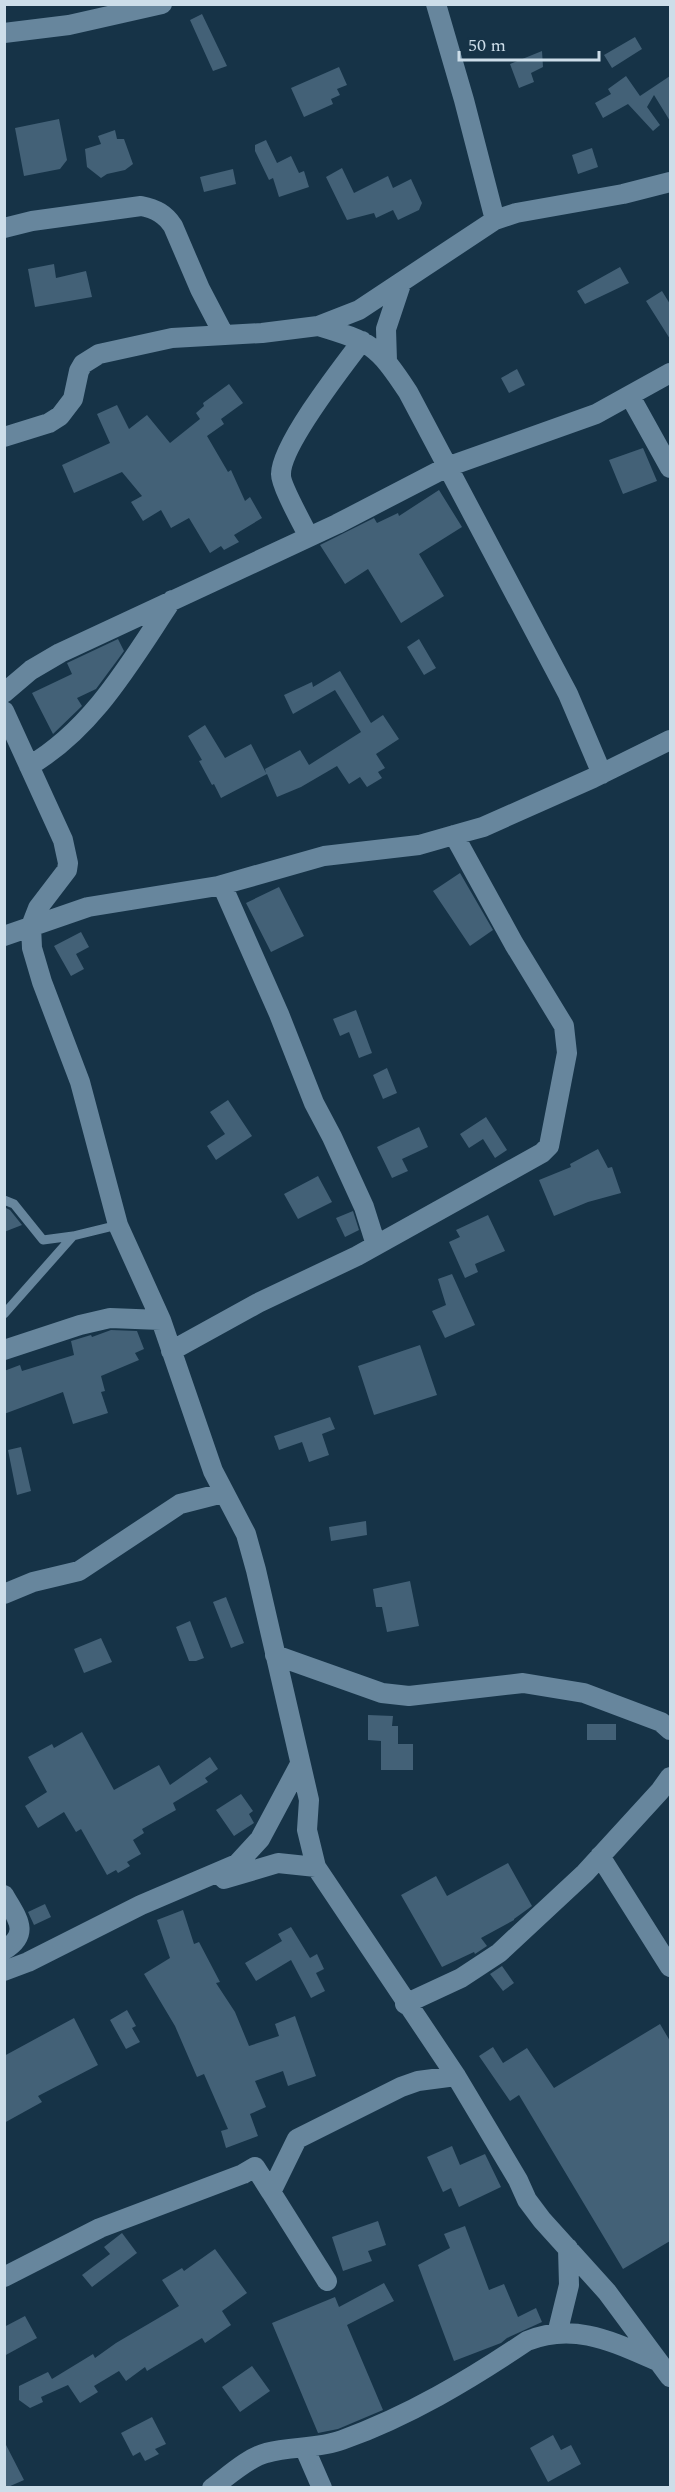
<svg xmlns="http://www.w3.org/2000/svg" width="675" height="2492" viewBox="0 0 675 2492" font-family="Spectral,serif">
<rect width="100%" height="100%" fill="#163347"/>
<!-- building -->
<path fill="#436177" d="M202 14 227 66 213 71 190 20Z
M635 37 642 49 612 68 604 55Z
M542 51 543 67 531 73 534 82 519 88 510 64Z
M339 67 347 85 337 89 340 95 331 99 333 104 304 117 291 88Z
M626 76 640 96 670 76V121L654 95 647 107 660 125 653 131 628 104 603 118 595 103 611 94 608 89Z
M59 119 67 160 60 169 24 176 15 128Z
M115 130 117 139H124L133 164 125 170 107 174 101 178 87 167 85 149 101 144 98 136Z
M266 140 277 163 291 156 299 173 304 171 309 187 279 197 273 178 269 180 255 151V145Z
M592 148 598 167 578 174 572 155Z
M342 168 354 193 388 176 393 188 411 179 422 203 419 210 398 220 393 210 376 218 374 213 347 220 326 177Z
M233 169 236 184 204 192 200 177Z
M54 264 56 278 86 271 92 297 35 307 28 269Z
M620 267 629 283 585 304 577 291Z
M662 291 670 304V339L646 301Z
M517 369 525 385 509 393 501 378Z
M229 384 243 403 221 419 224 424 207 436 228 472 231 470 245 501 250 497 262 518 234 535 239 542 224 550 221 546 210 553 189 518 171 528 161 510 143 521 131 502 142 496 122 472 74 493 62 465 110 443 97 414 117 405 129 429 147 415 170 443 200 419 196 413 204 406 203 403Z
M643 448 657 481 623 494 609 460Z
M439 490 462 527 419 554 444 596 401 623 368 569 345 584 320 545 374 518 377 523 398 513 399 516Z
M118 639 124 651 116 662 96 689 77 698 82 706 53 734 32 693 72 674 67 663Z
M419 639 436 668 424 675 407 647Z
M340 671 371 723 383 715 399 739 376 754 385 768 378 772 382 778 367 787 360 777 349 784 337 766 301 787 277 797 267 774 221 798 214 784 212 785 199 761 202 760 188 736 205 725 225 758 251 744 266 773 265 769 300 750 309 765 361 732 335 690 293 714 284 695 312 682 313 687Z
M460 873 493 930 470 946 433 891Z
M279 887 304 936 271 952 246 903Z
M81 932 89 947 76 954 84 969 71 976 54 946Z
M356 1010 372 1053 359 1058 349 1032 340 1036 333 1019Z
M387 1068 397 1093 383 1099 373 1075Z
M228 1100 252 1136 216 1160 207 1146 225 1134 210 1112Z
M486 1117 507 1150 495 1158 483 1139 469 1148 460 1134Z
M419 1127 428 1147 402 1159 408 1171 392 1178 377 1147Z
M598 1149 608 1168 612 1167 621 1193 588 1202 554 1216 539 1180 571 1167 570 1164Z
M318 1176 332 1202 298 1219 284 1194Z
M4 1207 10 1210 22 1225 4 1232Z
M353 1211 359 1230 345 1237 336 1218Z
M488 1215 505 1251 475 1264 478 1272 465 1278 449 1242 460 1237 456 1230Z
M452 1274 475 1325 445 1338 432 1311 446 1305 438 1279Z
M111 1330 137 1331 144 1349 135 1353 139 1360 101 1376 105 1391 101 1392 108 1413 73 1424 63 1392 4 1414V1371L20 1365 22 1371 74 1355 71 1341 91 1335 92 1337Z
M420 1345 437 1395 374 1415 358 1366Z
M330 1417 335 1429 322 1434 329 1455 309 1462 302 1442 279 1450 274 1436Z
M21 1447 31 1491 17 1495 8 1450Z
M366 1521 367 1535 331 1541 329 1527Z
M410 1581 419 1626 387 1632 382 1607H376L373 1589Z
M226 1597 244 1643 231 1648 213 1602Z
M190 1621 204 1658 196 1661H189L176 1627Z
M101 1638 112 1662 84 1673 74 1649Z
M368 1715 393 1716 392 1726H398V1744H413V1770H381V1741L368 1740Z
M587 1724H616V1740H587Z
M82 1732 114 1790 159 1765 170 1785 210 1757 218 1769 205 1778 208 1782 173 1803 176 1810 142 1829 144 1833 133 1840 141 1854 127 1862 130 1866 118 1873 116 1870 107 1875 81 1829 76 1832 64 1812 38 1828 25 1806 47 1792 28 1757 52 1744 54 1748Z
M241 1794 253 1811 249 1814 254 1823 234 1836 216 1810Z
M508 1863 532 1906 514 1919V1920L481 1938 487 1946 475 1954 474 1952 442 1967 401 1895 436 1876 447 1896Z
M45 1904 51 1917 34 1925 28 1912Z
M183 1910 194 1944 199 1942 220 1982 216 1983 235 2012 249 2046 279 2036 275 2024 295 2016 316 2076 288 2086 283 2071 255 2081 266 2107 250 2114 258 2136 226 2148 221 2131 228 2129 204 2074 197 2077 175 2026 144 1974 170 1958 157 1920Z
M291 1927 310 1958 317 1954 324 1969 316 1973 325 1991 311 1998 291 1960 256 1981 245 1963 282 1941 278 1934Z
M502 1966 514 1983 503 1991 490 1974Z
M127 2010 136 2026 132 2028 140 2042 126 2049 110 2020Z
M74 2018 98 2065 38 2096 42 2102 4 2123V2056Z
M660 2024 670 2041V2241L623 2269 519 2095 510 2101 479 2056 493 2047 503 2063 527 2048 554 2088Z
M452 2146 460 2165 485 2154 501 2187 459 2207 451 2188 443 2192 427 2157Z
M378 2221 386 2245 368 2251 372 2261 343 2271 332 2237Z
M465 2226 489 2290 504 2284 518 2317 536 2308 542 2322 507 2338 501 2343 454 2361 418 2265 450 2248 444 2234Z
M122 2233 137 2253 92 2287 82 2275 110 2254 104 2247Z
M215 2249 247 2293 222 2311 231 2325 205 2343 202 2338 147 2371 145 2367 126 2381 119 2371 94 2386 98 2392 80 2403 68 2385 41 2397 43 2402 30 2408 19 2400V2386L48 2372 52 2379 93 2354 95 2358 116 2343 179 2306 162 2280 182 2268 184 2271Z
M384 2283 394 2301 347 2325 383 2410 338 2429 318 2433 272 2323 335 2297 339 2307Z
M25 2316 37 2338 4 2356V2327Z
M252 2366 270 2391 240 2412 222 2387Z
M152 2417 166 2444 155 2449 159 2454 145 2461 140 2452 133 2456 121 2433Z
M553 2435 561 2450 571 2445 581 2464 548 2482 530 2448Z
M4 2441 24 2480 8 2487H4Z"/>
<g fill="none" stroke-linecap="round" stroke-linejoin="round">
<!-- service -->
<path stroke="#67869d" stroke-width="9" d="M4 1200 14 1204 43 1240 73 1236 118 1225
M4 1314 73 1236"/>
<!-- minor -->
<path stroke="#67869d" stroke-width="20" d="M436 4 464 100 495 220
M4 33 69 25 162 4
M4 228 32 221 141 206C156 209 165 214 173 226L200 289 224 335
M318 326C371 342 377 345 408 392L568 694 602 774
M387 361 386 329 401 284
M630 396 670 468
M4 437 49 423 60 416 73 399 79 371 83 364 99 354 172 338 262 333 318 326 359 310 495 220 516 213 623 194 670 182
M309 537C303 525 280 484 281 474 281 445 343 366 362 341
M4 693 31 670 60 653 337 524 447 467 596 414 670 373
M4 711 63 840 68 863 67 870 38 908 31 926 32 948 42 982 80 1082 118 1225 161 1320 213 1471 246 1534 256 1570 309 1800 307 1830 316 1867 456 2076 518 2180 527 2200 542 2220 607 2292 670 2377
M29 766C94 728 131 661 172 600
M222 885 279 1014 314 1103 332 1137 364 1207 376 1245
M4 936 88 907 218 886 324 856 419 845 454 835 483 827 593 778 670 740
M4 1350 80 1325 110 1318 161 1320
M171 1351 258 1303 357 1256 542 1153 549 1146 567 1053 564 1026 514 944 454 835
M4 1594 33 1582 79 1571 180 1504 223 1493
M275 1655 382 1693 409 1696 523 1683 584 1693 661 1722 670 1730
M600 1856 670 1967
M224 1879 278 1863 316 1867
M4 1895C16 1917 32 1933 4 1950
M4 1971 28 1962 141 1905 237 1864 260 1839 299 1766
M405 2004 461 1978 499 1953 585 1873 660 1791 670 1777
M271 2192 327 2281
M4 2277 100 2228 243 2174 255 2167 271 2192 297 2139 401 2087 418 2081 456 2076
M557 2334 569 2285 568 2248
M305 2449 322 2488
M212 2488C227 2477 249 2457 266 2453 291 2446 318 2449 342 2440 409 2416 469 2380 527 2341 574 2322 613 2342 655 2360"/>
</g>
<!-- border -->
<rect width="675" height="2492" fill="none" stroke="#ccdde9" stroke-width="12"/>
<!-- scale -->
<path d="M459 51v9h140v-9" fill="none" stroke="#ccdde9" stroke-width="3"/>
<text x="468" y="51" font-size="18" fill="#ccdde9" stroke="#163347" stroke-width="4.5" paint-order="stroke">50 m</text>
</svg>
